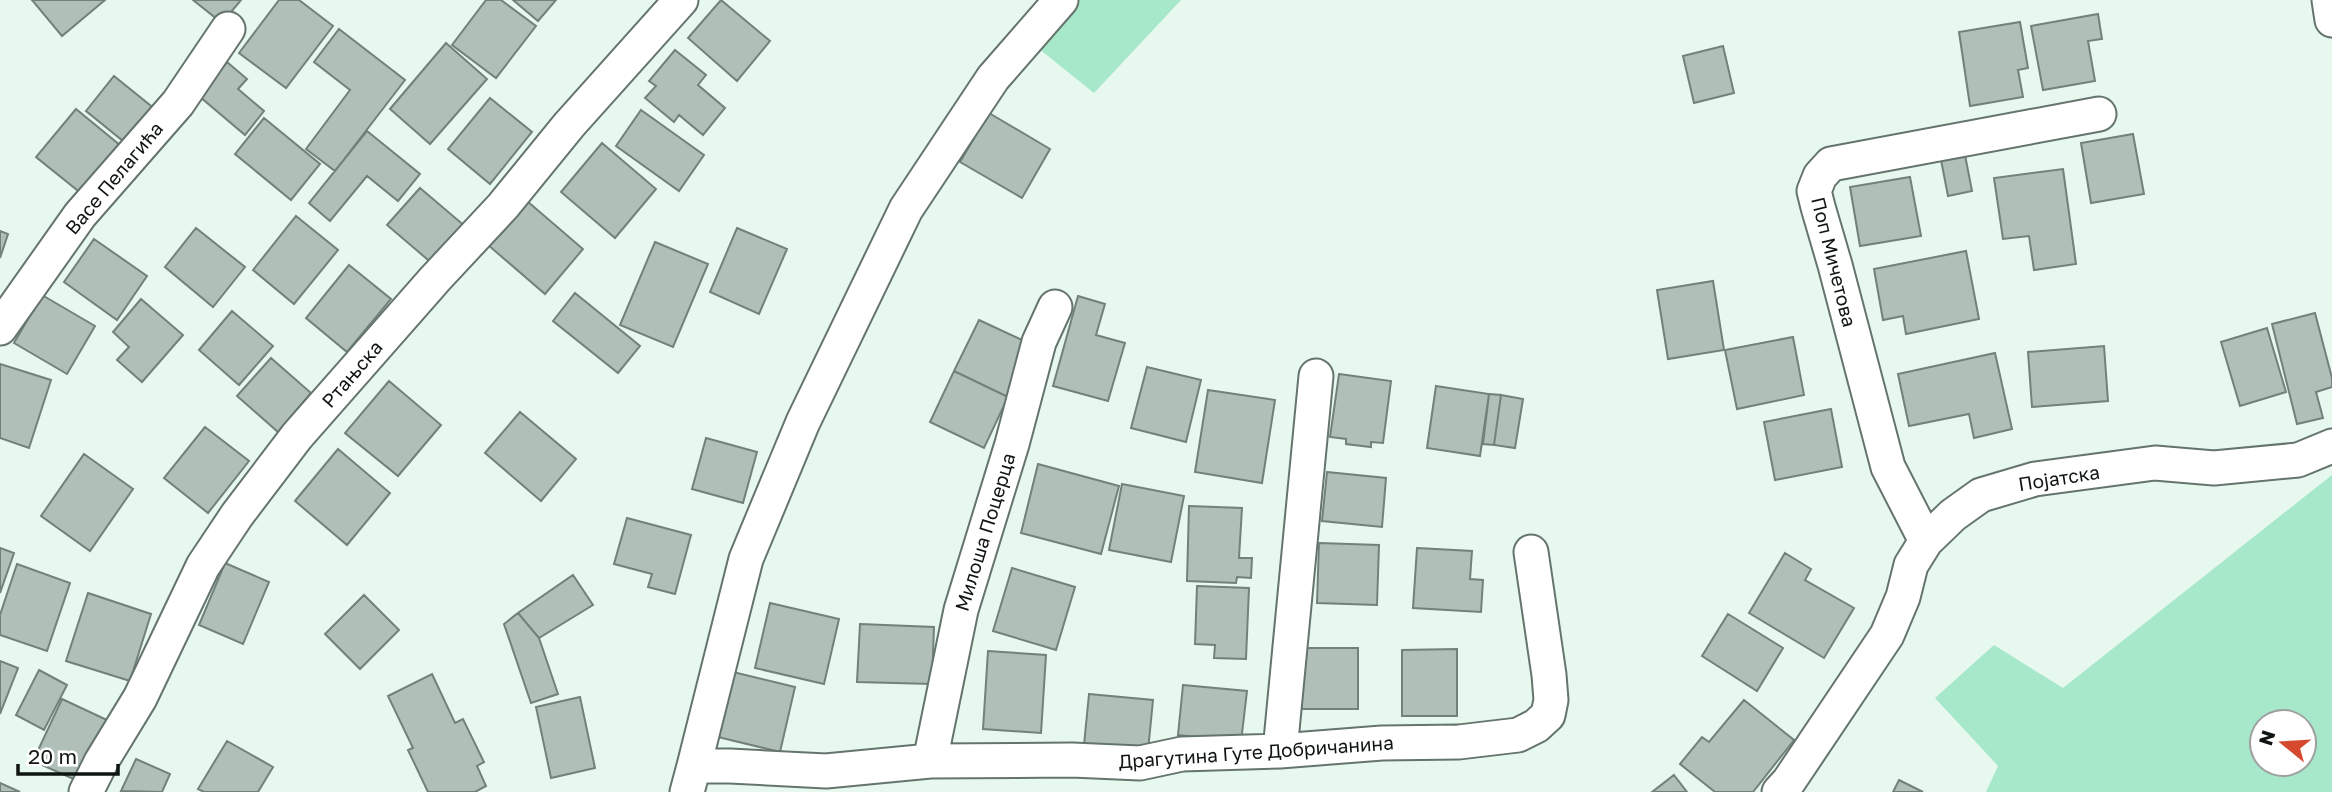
<svg xmlns="http://www.w3.org/2000/svg" width="2332" height="792" viewBox="0 0 2332 792" font-family="'Golos Text',sans-serif">
<rect width="100%" height="100%" fill="#e7f8ef"/>
<!-- green -->
<path fill="#a7e7ca" fill-rule="evenodd" d="M1078 0H1181L1094 93 1038 48Z
M2332 475V792H1986L1998 766 1935 698 1994 645 2063 688ZM2304 722V764H2262V722Z"/>
<!-- building -->
<path fill="#b0c0b8" stroke="#728179" stroke-width="2" d="M32 0H105L62 36Z
M193 0H241L222 23Z
M279 0H299L333 26 286 88 239 53Z
M486 0H501L536 26 496 78 452 45Z
M513 0H556L538 21Z
M721 0 770 41 737 81 688 38Z
M2098 14 2102 39 2088 41 2095 81 2043 90 2031 26Z
M2020 22 2028 68 2018 70 2023 97 1970 106 1959 32Z
M339 29 405 80 335 171 306 149 350 90 314 62Z
M446 43 487 79 430 144 390 109Z
M1723 46 1734 93 1694 103 1683 56Z
M675 50 706 75 698 85 725 108 703 135 679 115 674 122 645 98 656 86 649 81Z
M227 62 247 79 238 89 264 111 245 135 199 96Z
M114 76 156 110 128 145 86 111Z
M490 98 532 132 490 184 448 149Z
M76 109 121 146 82 194 36 157Z
M641 110 704 155 679 191 616 146Z
M989 113 1050 149 1022 198 960 162Z
M264 118 320 164 291 200 235 154Z
M367 131 420 174 398 201 367 176 330 221 309 203Z
M2133 134 2144 194 2091 203 2081 143Z
M602 143 656 189 615 238 561 192Z
M1965 155 1972 191 1948 196 1941 160Z
M2063 169 2076 264 2034 270 2029 236 2003 239 1994 178Z
M1910 177 1921 236 1860 246 1850 187Z
M420 188 466 227 434 265 387 225Z
M527 201 583 249 545 294 488 245Z
M296 216 338 250 294 304 253 270Z
M196 228 245 267 213 307 165 267Z
M737 228 787 249 759 314 710 292Z
M0 231 8 234 0 258Z
M94 239 147 276 117 320 64 282Z
M655 242 708 264 673 347 620 325Z
M1966 251 1979 319 1906 334 1903 316 1883 320 1874 269Z
M349 265 391 299 347 352 306 318Z
M1713 281 1724 350 1668 359 1657 290Z
M575 293 640 346 618 373 553 321Z
M42 295 95 326 67 374 14 343Z
M1078 296 1105 304 1096 335 1125 343 1108 401 1053 386Z
M141 299 183 335 142 382 117 360 129 347 113 332Z
M232 311 273 346 239 385 199 350Z
M2315 313 2332 378V387L2316 392 2323 418 2297 424 2272 324Z
M979 320 1033 345 1008 397 954 371Z
M2267 328 2286 392 2240 406 2221 342Z
M1793 337 1804 395 1737 409 1725 350Z
M2104 346 2108 401 2032 407 2028 352Z
M1995 353 2012 429 1974 438 1969 414 1909 426 1898 374Z
M271 358 311 393 278 432 237 396Z
M0 364 51 380 29 448 0 438Z
M1147 367 1201 380 1186 442 1131 428Z
M954 371 1008 397 984 448 930 422Z
M1339 374 1391 381 1383 443 1371 442V447L1346 444V439L1330 437Z
M389 381 441 425 398 476 345 433Z
M1436 386 1489 394 1480 456 1427 448Z
M1208 390 1275 400 1262 483 1195 472Z
M1489 394 1501 395 1494 445 1483 444Z
M1501 395 1523 399 1515 448 1494 445Z
M1831 409 1842 467 1775 480 1764 422Z
M520 412 576 459 541 501 485 453Z
M205 427 249 461 208 513 164 478Z
M706 438 757 452 743 503 692 489Z
M338 449 390 493 347 545 295 501Z
M84 454 133 489 90 551 41 516Z
M1038 464 1119 486 1101 554 1021 533Z
M1327 472 1386 478 1382 527 1322 521Z
M1122 484 1184 496 1171 562 1109 550Z
M1189 506 1242 508 1239 558H1252L1251 578 1237 577 1236 583 1187 581Z
M627 518 691 535 675 594 648 587 652 574 614 564Z
M1319 543 1379 545 1377 605 1317 603Z
M0 548 14 553 0 593Z
M1417 548 1472 551 1470 579 1483 580 1481 612 1413 608Z
M1785 553 1811 569 1805 580 1854 608 1824 658 1749 613Z
M225 563 269 582 243 644 199 625Z
M17 564 70 583 47 651 0 635V615Z
M1012 568 1075 587 1056 650 993 631Z
M573 575 593 605 539 638 518 613Z
M1197 586 1249 588 1246 659 1214 658 1215 645 1195 644Z
M88 593 151 614 130 681 66 661Z
M364 595 399 630 360 669 325 634Z
M770 603 839 619 824 684 755 668Z
M518 613 539 638 558 694 531 703 504 624Z
M1728 614 1783 648 1757 691 1702 656Z
M860 624 934 627 932 684 857 682Z
M1302 648H1358V709H1302Z
M1457 649V716H1402V650Z
M988 651 1046 655 1041 733 983 729Z
M0 661 18 668 0 714Z
M39 670 67 685 44 730 16 715Z
M733 672 795 687 780 752 718 737Z
M432 674 455 723 463 719 484 762 477 766 486 786 475 792H428L408 750 413 748 388 696Z
M1183 685 1247 691 1241 742 1178 735Z
M1089 694 1153 700 1148 751 1084 745Z
M580 697 595 768 551 778 536 707Z
M62 699 107 720 78 781 33 761Z
M1744 700 1794 740 1753 792H1715L1680 764 1702 737 1709 742Z
M227 741 273 767 258 792H204L198 789Z
M136 759 170 774 162 792 121 791Z
M1674 775 1687 792H1652Z
M1899 780 1923 792H1893Z
M0 783 20 792H0Z"/>
<g fill="none" stroke-linecap="round" stroke-linejoin="round">
<!-- minor casing -->
<g stroke="#65746d" stroke-width="37">
<path id="minor" d="M2329 0 2332 20
M0 328 80 215 178 103 228 29
M1926 541 1888 467 1835 265 1818 207 1814 191 1820 176 1831 164 2099 114
M1280 751 1316 376
M930 761 961 610 1012 444 1039 342 1055 307
M694 766 746 559 803 422 906 209 993 78 1061 0
M86 792 101 762 140 698 203 566 237 515 297 436 435 279 503 206 569 125 681 0
M687 792 694 766H730L826 771 930 761 1072 760 1140 763 1182 754 1280 751 1382 743 1459 742 1518 735 1536 726 1548 715 1551 700 1549 675 1531 552
M1779 792 1789 781 1887 635 1903 597 1911 565 1926 541 1953 515 1981 495 2035 479 2155 463 2214 468 2298 460 2332 446"/>
</g>
<!-- minor -->
<use href="#minor" stroke="#fff" stroke-width="33"/>
</g>
<g text-anchor="middle" stroke-width="5" stroke-linejoin="round" paint-order="stroke">
<!-- street labels -->
<g font-size="19" fill="#0f1512" stroke="#fff">
<text transform="translate(114 178) rotate(-50)" y="7">Васе Пелагића</text>
<text transform="translate(1834 262) rotate(76)" y="7">Поп Мичетова</text>
<text transform="translate(352 374) rotate(-49)" y="7">Ртањска</text>
<text transform="translate(2059 478) rotate(-9)" y="7">Појатска</text>
<text transform="translate(985 532) rotate(-73)" y="7">Милоша Поцерца</text>
<text transform="translate(1256 752) rotate(-4)" y="7">Драгутина Гуте Добричанина</text>
</g>
</g>
<!-- north arrow -->
<g transform="translate(2283 743) rotate(288)"><circle r="33" fill="#ffffff" stroke="#9fa1a0" stroke-width="2"/>
<path d="M0-5L12 26L0 18L-12 26Z" fill="#d54a2e"/>
<text y="-10" font-size="19" font-weight="bold" text-anchor="middle" fill="#0f1512">N</text>
</g>
<!-- scale -->
<path d="M18 764v10h100v-10" fill="none" stroke="#0f1512" stroke-width="3.5"/>
<text x="28" y="764" font-size="21" fill="#0f1512" stroke="#ffffff" stroke-width="5" paint-order="stroke">20 m</text>
</svg>
